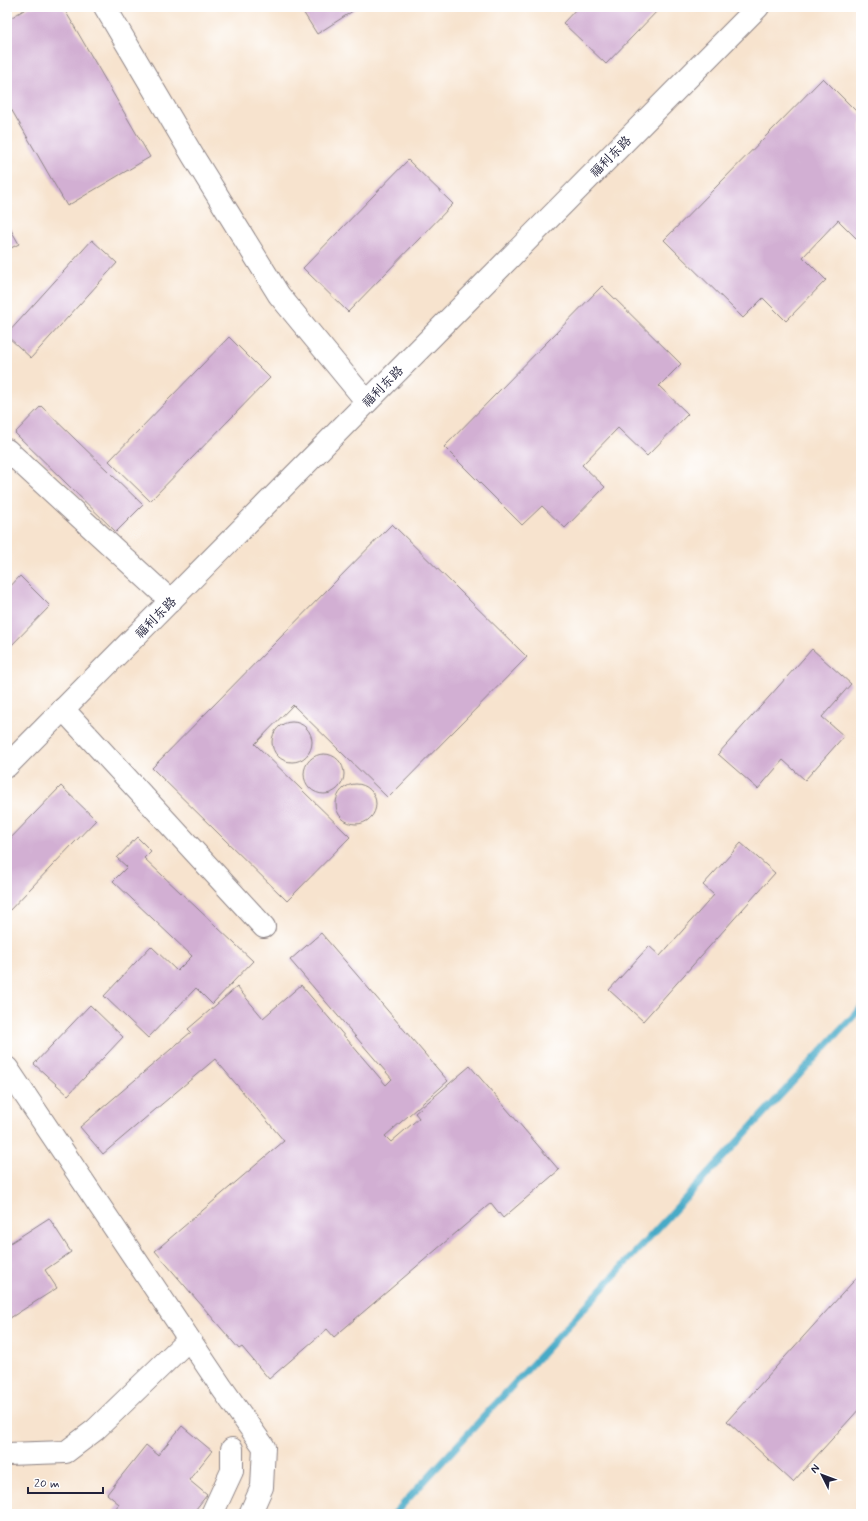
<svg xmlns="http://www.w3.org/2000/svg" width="868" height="1521" viewBox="0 0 868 1521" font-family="Mynerve,'LXGW WenKai TC',sans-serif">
<rect width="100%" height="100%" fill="#fff"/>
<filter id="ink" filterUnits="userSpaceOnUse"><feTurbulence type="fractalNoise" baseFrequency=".025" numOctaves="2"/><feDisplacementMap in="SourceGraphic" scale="8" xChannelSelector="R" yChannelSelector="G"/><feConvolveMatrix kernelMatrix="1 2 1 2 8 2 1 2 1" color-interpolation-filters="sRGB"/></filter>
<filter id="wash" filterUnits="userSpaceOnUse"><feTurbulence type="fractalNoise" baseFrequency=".012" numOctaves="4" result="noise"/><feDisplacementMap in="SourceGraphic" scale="16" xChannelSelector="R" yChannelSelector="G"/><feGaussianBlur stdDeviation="0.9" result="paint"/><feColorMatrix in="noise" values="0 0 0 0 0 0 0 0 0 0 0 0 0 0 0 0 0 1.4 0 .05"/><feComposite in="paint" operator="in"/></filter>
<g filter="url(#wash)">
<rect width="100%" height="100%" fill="#f7e3ce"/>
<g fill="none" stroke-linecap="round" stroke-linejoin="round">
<!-- stream -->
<path stroke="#47aac7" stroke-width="7" d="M394 1514 861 1008"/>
</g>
<g id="blocks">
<!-- building -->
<path fill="#d2afd3" d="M29 7H63L150 157 67 206 7 102V20Z
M300 7H359L317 34Z
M578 7H661L606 64 563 23Z
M823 78 861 116V243L838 220 803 257 826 280 786 321 763 298 743 318 664 240Z
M408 160 453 204 348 312 303 268Z
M7 223 19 244 7 250Z
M92 240 117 263 31 358 7 336V334Z
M602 286 681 364 659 386 688 414 647 456 618 428 582 465 605 487 565 528 542 506 522 525 444 447Z
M229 337 270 378 150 501 109 461Z
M41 406 143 505 116 532 15 433Z
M392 524 527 657 388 798 293 705 255 744 350 837 287 901 152 768Z
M20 576 50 606 7 650V590Z
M812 649 851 684 822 717 844 736 805 780 783 760 758 789 718 754Z
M272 742a20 20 0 1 1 40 0a20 20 0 1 1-40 0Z
M304 774a20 20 0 1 1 40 0a20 20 0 1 1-40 0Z
M336 804a20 20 0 1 1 40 0a20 20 0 1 1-40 0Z
M61 786 96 820 7 913V842Z
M137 837 151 851 144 858 253 961 212 1004 196 988 148 1038 104 996 151 946 177 971 192 956 113 881 127 867 117 858Z
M741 843 775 873 643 1021 609 990 649 946 660 956 714 895 703 885Z
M321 933 448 1081 385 1136 391 1142 419 1118 415 1113 470 1066 559 1170 503 1218 491 1203 334 1337 327 1329 269 1379 242 1347 239 1349 155 1251 284 1141 215 1059 103 1154 80 1127 191 1032 188 1029 237 987 263 1018 301 985 386 1085 392 1079 290 960Z
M90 1005 123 1037 68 1095 34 1064Z
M49 1218 71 1252 45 1270 57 1288 7 1320V1245Z
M861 1273V1407L793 1482 727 1421Z
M182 1426 212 1451 189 1480 207 1495 192 1514H111L119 1504 107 1494 146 1445 158 1455Z"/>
</g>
</g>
<g filter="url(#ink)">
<use href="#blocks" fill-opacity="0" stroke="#8c8284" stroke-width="1"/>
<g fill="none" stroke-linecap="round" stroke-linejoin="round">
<!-- minor casing -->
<g stroke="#8c8284" stroke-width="24">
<path id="minor" d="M105 7 193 156 279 295 367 402
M7 450 171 601
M63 709 264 927
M7 1068 222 1388 264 1447 262 1487 250 1514
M7 1454 66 1452 95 1430 189 1339
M212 1514 232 1471V1449"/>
</g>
<!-- major casing -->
<g stroke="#8c8284" stroke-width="24">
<path id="major" d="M7 766 758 7"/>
</g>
<!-- minor -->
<use href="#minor" stroke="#fff" stroke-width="22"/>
<!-- major -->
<use href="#major" stroke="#fff" stroke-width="22"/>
</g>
</g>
<g text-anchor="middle" stroke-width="3" stroke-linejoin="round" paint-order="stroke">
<!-- street labels -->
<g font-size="13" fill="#22223b" stroke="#fff">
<text transform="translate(610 156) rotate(-45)" y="5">福利东路</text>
<text transform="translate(382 386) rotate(-45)" y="5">福利东路</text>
<text transform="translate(155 617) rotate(-45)" y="5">福利东路</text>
</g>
</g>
<!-- margin -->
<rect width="868" height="1521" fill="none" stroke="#fff" stroke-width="24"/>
<!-- north arrow -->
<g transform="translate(822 1475) rotate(312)" stroke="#ffffff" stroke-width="3" paint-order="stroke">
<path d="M0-3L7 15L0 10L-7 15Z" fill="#22223b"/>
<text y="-6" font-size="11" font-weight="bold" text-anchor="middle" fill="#22223b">N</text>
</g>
<!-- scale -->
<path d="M28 1487v6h75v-6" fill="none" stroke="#22223b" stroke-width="2"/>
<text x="34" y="1487" font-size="12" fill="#22223b" stroke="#ffffff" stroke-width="3" paint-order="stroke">20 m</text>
</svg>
